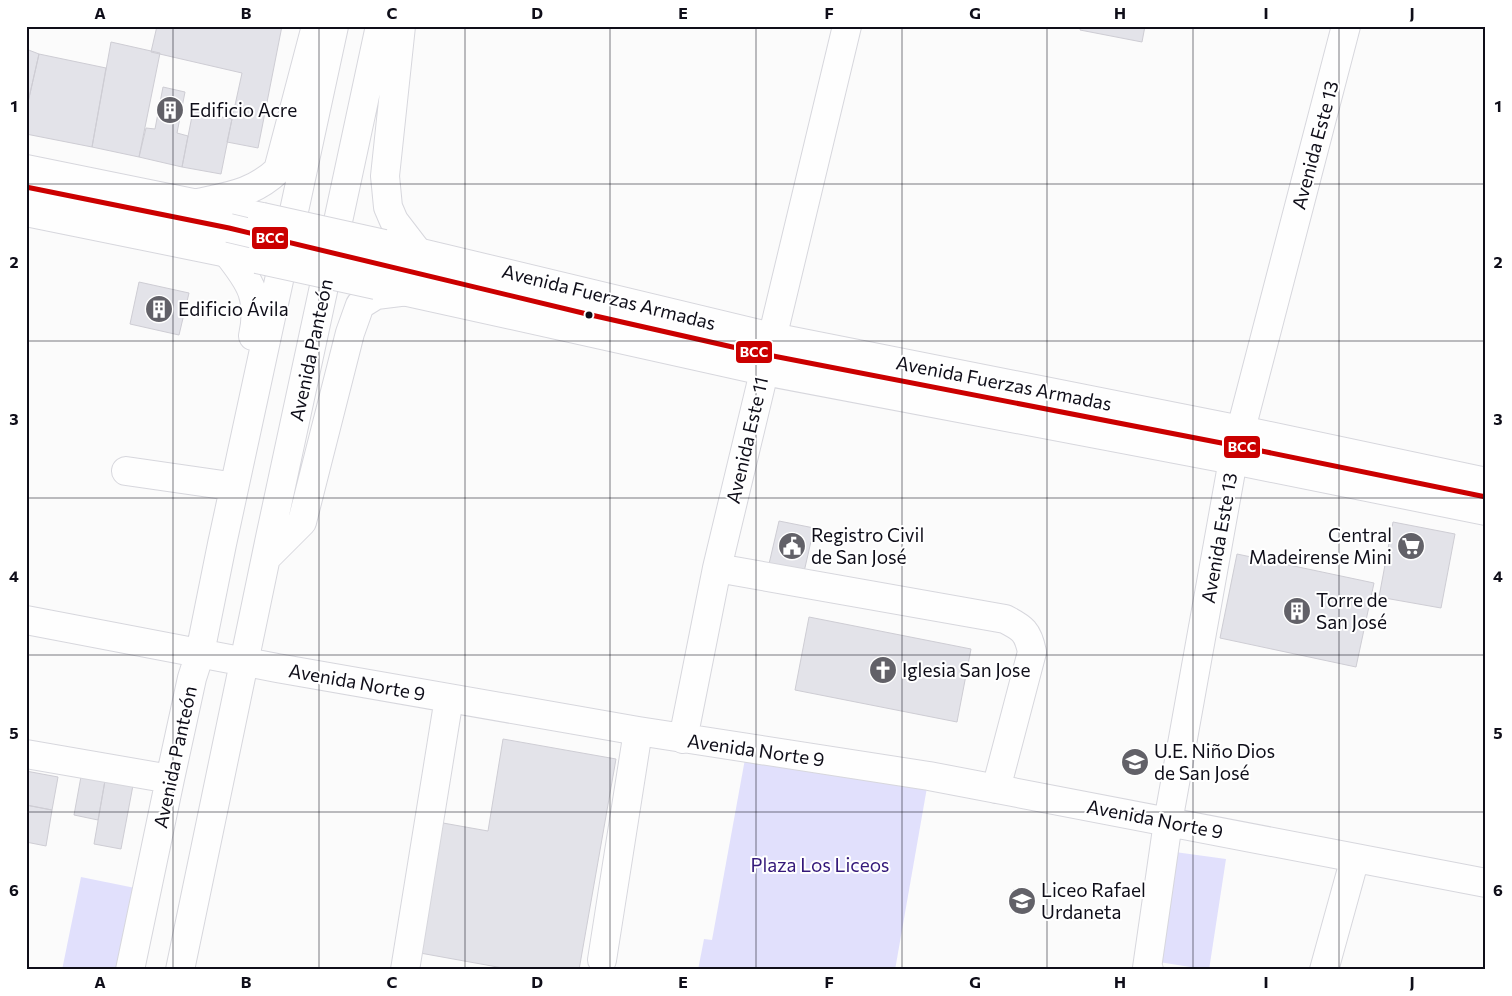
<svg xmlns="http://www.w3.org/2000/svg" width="1512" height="996" viewBox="0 0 1512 996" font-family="Commissioner,sans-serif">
<rect width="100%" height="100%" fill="#fbfbfb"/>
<!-- green -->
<path fill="#e1e0fc" d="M747 748 929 776 895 970H698L704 939 712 940Z
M1175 852 1226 859 1209 970 1159 962Z
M81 877 135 888 118 970H62Z"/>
<!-- building -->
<path fill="#e3e3e9" stroke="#cecdd4" d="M157 26H282L258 148 227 142 242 73 151 52Z
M1081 26H1145L1142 42 1080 30Z
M111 42 160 53 139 157 92 147Z
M26 49 39 54 26 111Z
M39 54 106 68 92 147 26 134V111Z
M163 87 185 92 177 133 188 136 182 167 139 157 146 128 155 129Z
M193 111 232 119 221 174 182 167Z
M139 282 189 293 179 335 130 324Z
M779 521 814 528 804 572 769 564Z
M1393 522 1455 534 1441 608 1379 597Z
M1237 554 1374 583 1356 667 1220 638Z
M809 617 971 649 957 722 795 690Z
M503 739 616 759 579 970H514L420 953 443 823 488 831Z
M26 771 58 777 52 810 26 805Z
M82 771 106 775 98 820 74 815Z
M106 775 134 780 121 849 94 844Z
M26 805 52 810 46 846 26 842Z"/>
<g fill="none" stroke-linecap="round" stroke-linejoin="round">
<!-- minor casing -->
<g stroke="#d7d7dd" stroke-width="30">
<path id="minor" d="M401 26 385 176 388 207 394 221 417 251
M26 187 229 228
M198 203C230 196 254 193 278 170L316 26
M228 254C251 283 261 298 253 336
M382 264C523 298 665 334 807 363 991 401 1176 434 1359 471
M126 471 223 485
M267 557 302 522 350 333 360 305 376 295 408 291
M717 568 1005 619C1023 628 1028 632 1032 652L996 789
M26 620 277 668 638 731 929 776 1486 883
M683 739 717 568 847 26
M26 754 170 779
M602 960 638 731
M130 970 170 779 192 678 200 653 222 544 334 26
M180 970C244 655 312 340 380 26
M405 970 449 698
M1149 970 1147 968 1168 822 1233 460 1346 26
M1324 970 1355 858"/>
</g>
<!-- major casing -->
<g stroke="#d7d7dd" stroke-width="30">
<path id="major" d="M26 169 262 217
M26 212 257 259
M384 244 772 337 1241 430 1486 482
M376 285 764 371 1233 460 1486 511"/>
</g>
<!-- minor -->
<use href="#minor" stroke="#fefefe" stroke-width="28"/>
<!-- major -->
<use href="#major" stroke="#fefefe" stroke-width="28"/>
<!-- minor-bridge casing -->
<g stroke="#d7d7dd" stroke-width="30" stroke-linecap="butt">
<path id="minor-bridge" d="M229 228 382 264"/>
</g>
<!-- major-bridge casing -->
<g stroke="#d7d7dd" stroke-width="30" stroke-linecap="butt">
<path id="major-bridge" d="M262 217 384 244
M257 259 376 285"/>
</g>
<!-- minor-bridge -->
<use href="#minor-bridge" stroke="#fefefe" stroke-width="28"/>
<!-- major-bridge -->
<use href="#major-bridge" stroke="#fefefe" stroke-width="28"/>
<!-- bus-1 casing -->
<g stroke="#fff" stroke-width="9">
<path id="bus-1" d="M26 187 229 228 591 315 768 355 1237 446 1486 497"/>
</g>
<!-- bus-1 -->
<use href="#bus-1" stroke="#cb0000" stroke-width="5"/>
</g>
<!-- grid -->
<path fill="none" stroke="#0f0e19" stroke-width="1" stroke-opacity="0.55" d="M173 26V970M319 26V970M465 26V970M610 26V970M756 26V970M902 26V970M1047 26V970M1193 26V970M1339 26V970M26 184H1486M26 341H1486M26 498H1486M26 655H1486M26 812H1486"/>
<!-- icons -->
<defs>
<g id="building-disc" transform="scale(1.4375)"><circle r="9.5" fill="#626168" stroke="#fff"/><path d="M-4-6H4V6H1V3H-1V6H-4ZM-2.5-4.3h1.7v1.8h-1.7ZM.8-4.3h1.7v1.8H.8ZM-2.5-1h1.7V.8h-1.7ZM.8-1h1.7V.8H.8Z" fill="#fff"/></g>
<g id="civic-disc" transform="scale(1.4375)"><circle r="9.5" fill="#626168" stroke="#fff"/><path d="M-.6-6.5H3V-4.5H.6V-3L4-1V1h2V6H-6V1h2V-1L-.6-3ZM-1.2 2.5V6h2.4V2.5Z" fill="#fff"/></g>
<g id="supermarket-disc" transform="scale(1.4375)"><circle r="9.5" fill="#626168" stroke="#fff"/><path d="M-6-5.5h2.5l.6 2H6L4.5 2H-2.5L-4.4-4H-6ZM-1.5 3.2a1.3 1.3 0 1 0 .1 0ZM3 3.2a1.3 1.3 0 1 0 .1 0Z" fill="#fff"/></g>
<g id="church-disc" transform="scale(1.4375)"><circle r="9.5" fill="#626168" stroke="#fff"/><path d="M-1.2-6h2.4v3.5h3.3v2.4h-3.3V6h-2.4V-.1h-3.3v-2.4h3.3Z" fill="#fff"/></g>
<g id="school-disc" transform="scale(1.4375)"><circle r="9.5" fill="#626168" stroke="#fff"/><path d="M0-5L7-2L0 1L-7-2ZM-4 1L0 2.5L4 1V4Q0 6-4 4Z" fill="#fff"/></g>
</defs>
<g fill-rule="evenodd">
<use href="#building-disc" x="170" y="110"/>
<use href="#building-disc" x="159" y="309"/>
<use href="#civic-disc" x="792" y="546"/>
<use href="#supermarket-disc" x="1411" y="546"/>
<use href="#building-disc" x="1297" y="611"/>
<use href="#church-disc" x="883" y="670"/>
<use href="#school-disc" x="1135" y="762"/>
<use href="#school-disc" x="1022" y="901"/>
</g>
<!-- markers -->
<circle fill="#0f0e19" stroke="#fff" stroke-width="2" cx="589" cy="315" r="4.5"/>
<g text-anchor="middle" stroke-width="4" stroke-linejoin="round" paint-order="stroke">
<!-- poi labels -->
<g font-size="19" fill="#0f0e19" stroke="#fff" text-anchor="start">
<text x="189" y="117">Edificio Acre</text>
<text x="178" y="316">Edificio Ávila</text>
<text x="811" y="542">Registro Civil<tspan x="811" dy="22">de San José</tspan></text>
<text x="1392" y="542" text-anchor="end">Central<tspan x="1392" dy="22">Madeirense Mini</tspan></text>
<text x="1316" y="607">Torre de<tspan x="1316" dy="22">San José</tspan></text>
<text x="902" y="677">Iglesia San Jose</text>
<text x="1154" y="758">U.E. Niño Dios<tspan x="1154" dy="22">de San José</tspan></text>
<text x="1041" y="897">Liceo Rafael<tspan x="1041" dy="22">Urdaneta</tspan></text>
</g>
<!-- street labels -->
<g font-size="19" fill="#0f0e19" stroke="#fff">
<text transform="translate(1315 145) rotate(-75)" y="7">Avenida Este 13</text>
<text transform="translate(609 297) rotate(14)" y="7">Avenida Fuerzas Armadas</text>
<text transform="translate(311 350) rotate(-78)" y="7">Avenida Panteón</text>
<text transform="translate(1004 383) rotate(11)" y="7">Avenida Fuerzas Armadas</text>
<text transform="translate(747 440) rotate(-77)" y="7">Avenida Este 11</text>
<text transform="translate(1219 538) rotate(-80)" y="7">Avenida Este 13</text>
<text transform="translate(357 682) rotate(10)" y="7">Avenida Norte 9</text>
<text transform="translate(756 750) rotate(8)" y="7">Avenida Norte 9</text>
<text transform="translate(175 757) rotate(-78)" y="7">Avenida Panteón</text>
<text transform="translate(1155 819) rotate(11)" y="7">Avenida Norte 9</text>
</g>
<!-- park labels -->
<g font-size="19" fill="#34197a" stroke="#fff">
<text x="820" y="872">Plaza Los Liceos</text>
</g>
</g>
<g stroke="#fff" stroke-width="2">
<rect x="251" y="226" width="38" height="24" rx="5" fill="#cb0000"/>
<rect x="735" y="340" width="38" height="24" rx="5" fill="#cb0000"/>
<rect x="1223" y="435" width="38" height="24" rx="5" fill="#cb0000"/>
</g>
<g font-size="14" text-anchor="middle" font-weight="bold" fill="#fff">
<text x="270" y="243">BCC</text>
<text x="754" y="357">BCC</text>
<text x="1242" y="452">BCC</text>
</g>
<!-- border -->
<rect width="1512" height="996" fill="none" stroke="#ffffff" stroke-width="55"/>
<rect x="28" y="28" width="1456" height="940" fill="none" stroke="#0f0e19" stroke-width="2"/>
<g font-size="16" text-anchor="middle" font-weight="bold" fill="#0f0e19">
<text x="100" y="19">A</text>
<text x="246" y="19">B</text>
<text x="392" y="19">C</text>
<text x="537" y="19">D</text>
<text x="683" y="19">E</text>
<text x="829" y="19">F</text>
<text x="975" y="19">G</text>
<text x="1120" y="19">H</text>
<text x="1266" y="19">I</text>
<text x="1412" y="19">J</text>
<text x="14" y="112">1</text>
<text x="1498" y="112">1</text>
<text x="14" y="268">2</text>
<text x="1498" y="268">2</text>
<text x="14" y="425">3</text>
<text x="1498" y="425">3</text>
<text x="14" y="582">4</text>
<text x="1498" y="582">4</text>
<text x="14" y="739">5</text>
<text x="1498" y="739">5</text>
<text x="14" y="896">6</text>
<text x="1498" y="896">6</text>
<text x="100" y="988">A</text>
<text x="246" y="988">B</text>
<text x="392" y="988">C</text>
<text x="537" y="988">D</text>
<text x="683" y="988">E</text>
<text x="829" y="988">F</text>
<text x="975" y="988">G</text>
<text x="1120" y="988">H</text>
<text x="1266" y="988">I</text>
<text x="1412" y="988">J</text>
</g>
</svg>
